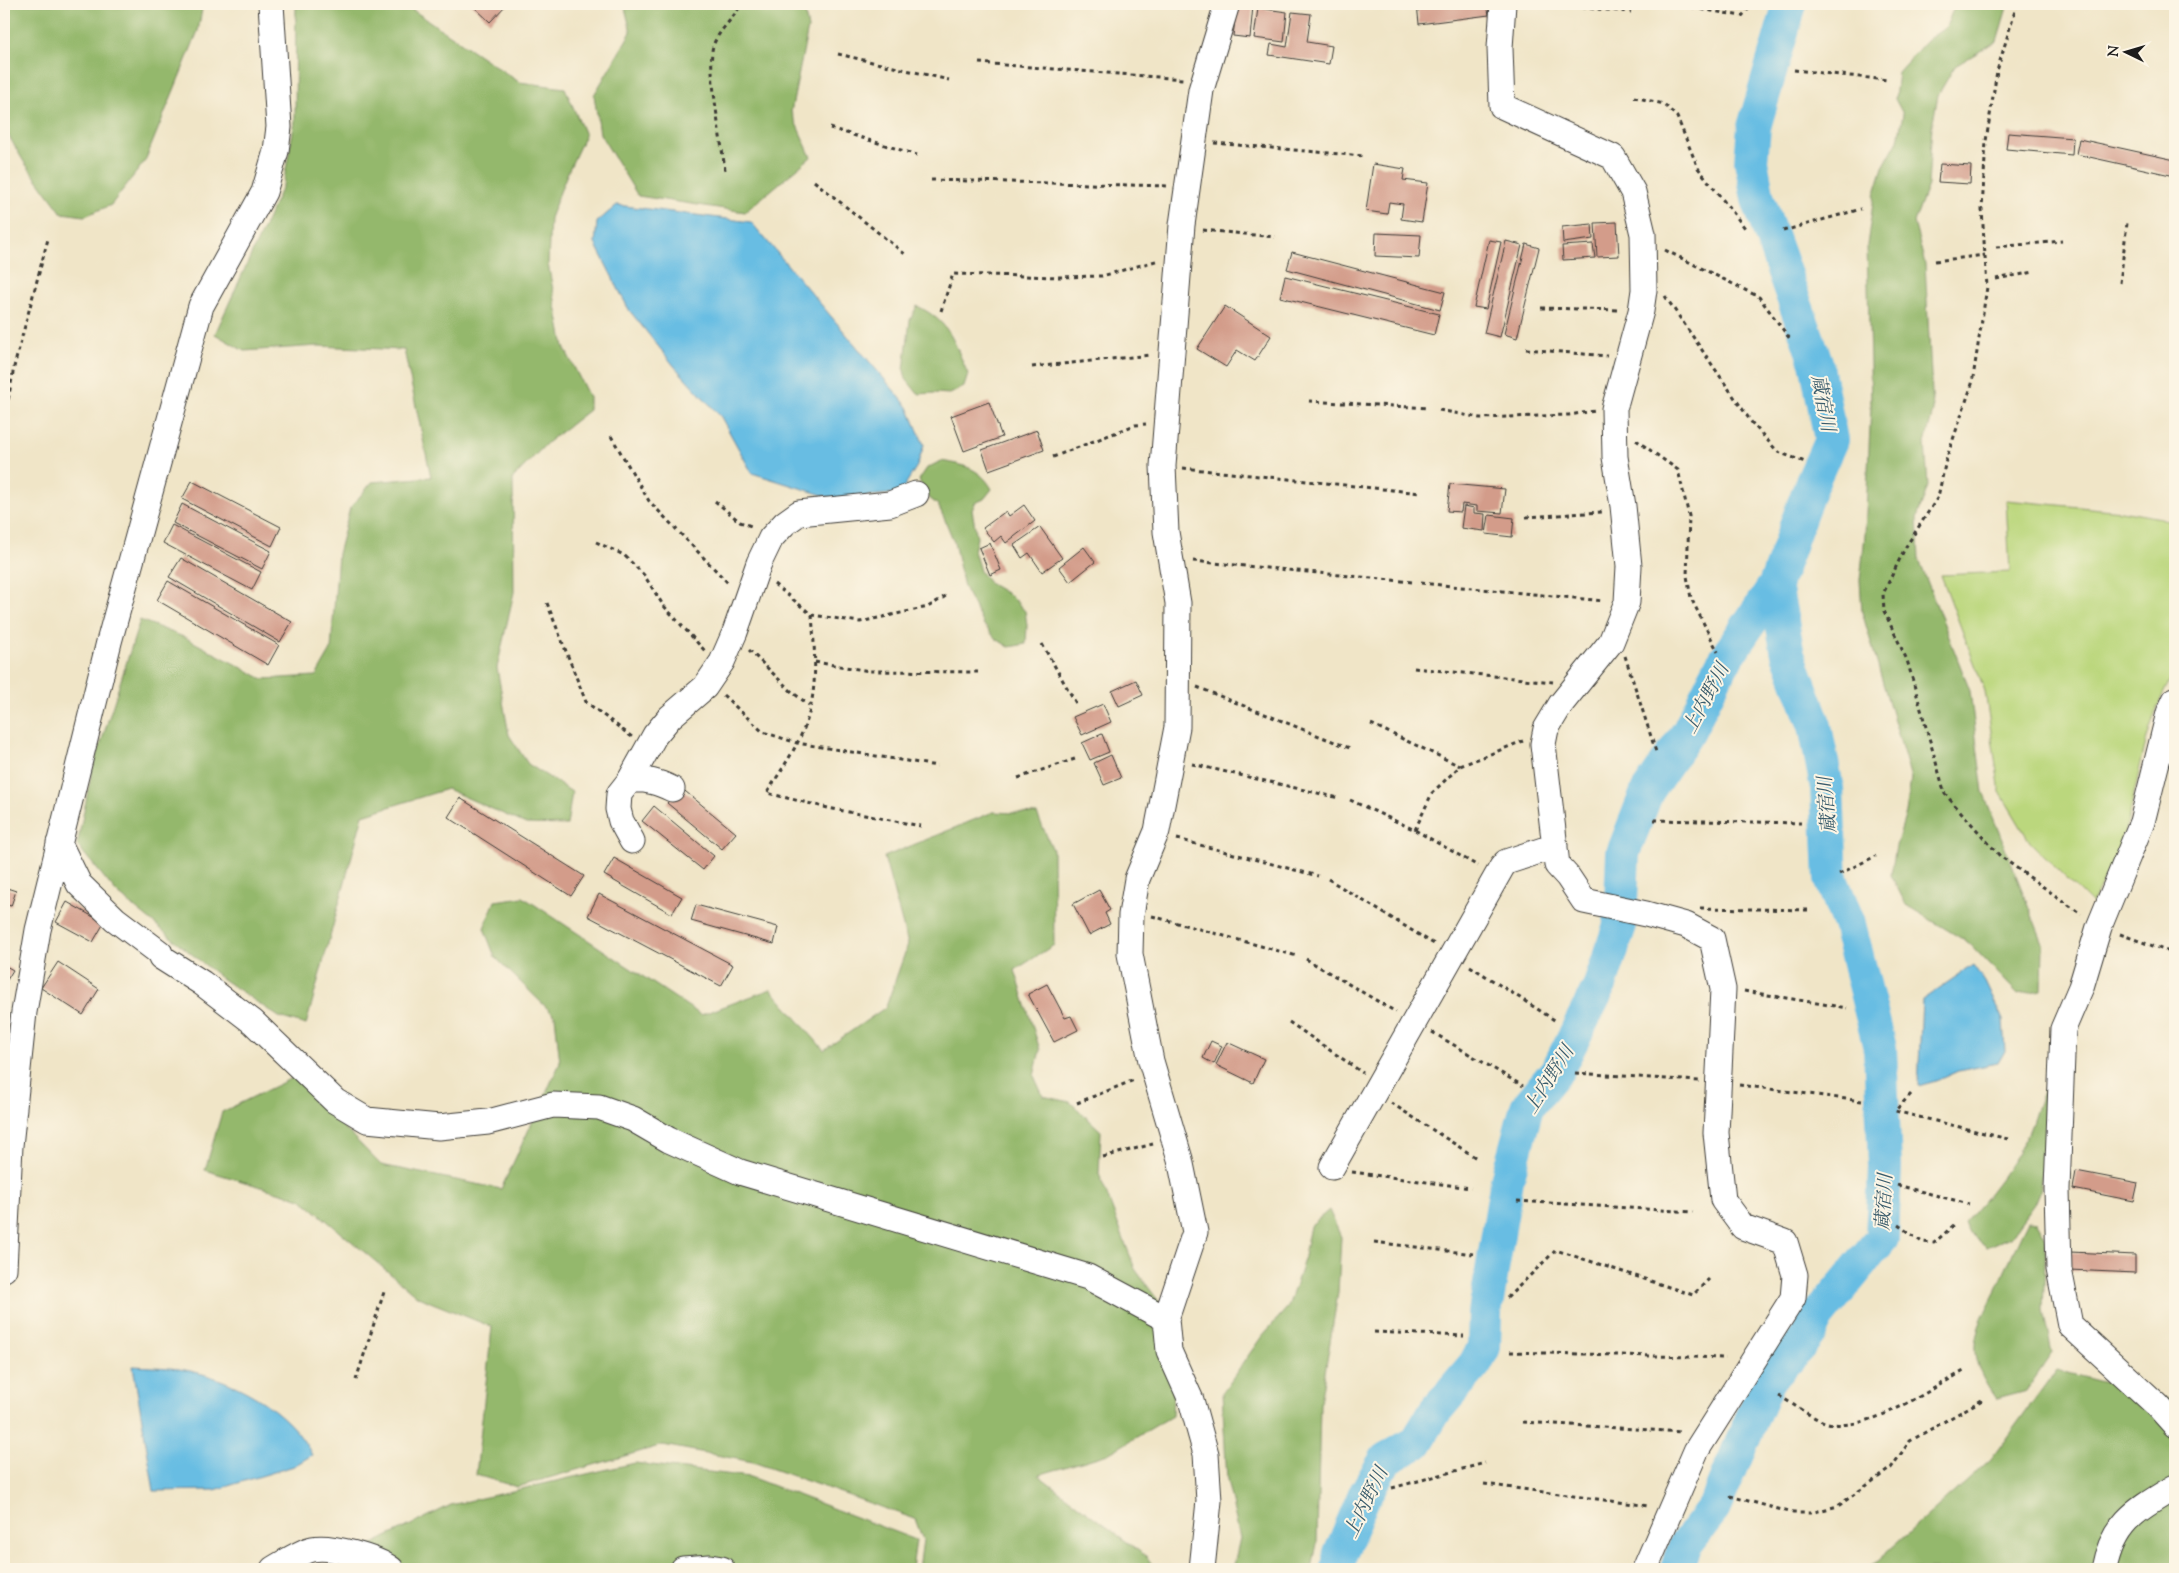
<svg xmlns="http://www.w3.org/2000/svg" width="2179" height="1573" viewBox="0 0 2179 1573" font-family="'Sorts Mill Goudy','Noto Serif JP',serif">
<rect width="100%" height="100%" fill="#fcf5e5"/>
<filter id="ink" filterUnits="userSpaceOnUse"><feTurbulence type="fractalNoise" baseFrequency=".02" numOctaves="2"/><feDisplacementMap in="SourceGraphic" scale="10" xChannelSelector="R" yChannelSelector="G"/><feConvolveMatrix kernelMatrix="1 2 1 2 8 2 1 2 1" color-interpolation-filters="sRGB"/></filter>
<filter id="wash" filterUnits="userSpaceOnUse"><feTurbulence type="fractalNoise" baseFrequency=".0096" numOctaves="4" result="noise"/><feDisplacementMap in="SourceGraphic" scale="20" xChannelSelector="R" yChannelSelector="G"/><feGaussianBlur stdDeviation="1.12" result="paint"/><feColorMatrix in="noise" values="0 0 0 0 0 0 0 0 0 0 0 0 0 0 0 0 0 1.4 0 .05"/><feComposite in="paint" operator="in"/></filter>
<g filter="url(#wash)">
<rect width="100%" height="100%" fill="#f0e5c7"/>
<!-- green -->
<path fill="#bbd77d" stroke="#6c7a4c" d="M2006 500 2121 511 2161 518 2175 524V672C2144 723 2142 768 2127 823 2121 847 2103 880 2092 904L2030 842 2000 792 1985 691 1941 575 2010 572Z"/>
<!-- forest -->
<path fill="#94b86c" stroke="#586a44" d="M4 4H203L198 31 145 161 111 205 85 216 62 213 24 162 4 128Z
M296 4H404L519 82 565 88 585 135 567 174 550 218 548 264 564 347 589 397V410L548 442 513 478 514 592 497 668 509 735 528 764 572 792 567 825 526 824 447 789 363 815 306 1025 279 1017 221 978 117 893 77 845 92 771 140 620 186 638 263 679 316 676 331 650 338 554 350 508 372 482 431 477 404 350 318 346 244 351 215 334 283 185 295 121Z
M624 4H803L808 28 791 112 811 157 745 212 638 196 600 134 594 95 631 32Z
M1955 4H2008L1997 41 1955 66 1938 95 1932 126 1928 185 1914 222 1925 264 1933 411 1925 443 1928 486 1917 518 1919 560 1970 691 1983 792 2043 943 2042 990 2018 994 1969 943 1906 905 1891 875 1896 846 1906 813 1911 778 1862 612 1860 580 1865 535 1871 405 1867 245 1874 196 1883 167 1898 140 1903 114 1895 99 1898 72 1927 40 1946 27Z
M917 306C951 322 954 343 968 374L964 387 950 394 934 393 918 394 906 379 904 370 910 320Z
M941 461C964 465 980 468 992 489L984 499 975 503 972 510 977 538 974 551 980 571 989 583 1011 596 1025 611 1027 625 1026 644 1009 647 995 638 984 625 964 587 954 542 945 520 938 505 928 497 919 480 927 468Z
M993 812 1037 814 1053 850 1054 945 1015 970 1040 1050 1034 1076 1043 1096 1070 1102 1101 1131 1099 1174 1135 1269 1176 1325 1172 1416 1108 1454 1038 1475 1147 1557 1155 1569H919L923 1540 915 1519 753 1462 663 1445 517 1487 476 1475 492 1327 418 1297 301 1199 205 1170 222 1112 294 1077 381 1165 501 1189 560 1063 555 1016 495 957 484 928 495 901 523 897 701 1015 771 989 824 1050 886 1007 908 944 884 857Z
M2053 1076 2050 1122 2039 1192 2034 1204 2010 1237 1987 1247 1968 1232 1964 1222C1988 1197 2014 1163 2029 1131 2036 1115 2041 1087 2053 1076Z
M1329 1210 1341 1237 1338 1293 1320 1403 1317 1543 1312 1569H1233L1240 1538 1227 1480 1222 1393 1262 1336 1288 1307 1302 1266 1310 1226Z
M2028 1221 2037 1222 2046 1238 2043 1311 2052 1353 2026 1391 1996 1399C1959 1347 1977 1331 2001 1280 2010 1260 2018 1240 2028 1221Z
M2056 1370 2175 1401V1569H1868L1991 1459Z
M635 1463 750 1477 916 1540 912 1569H322L451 1505Z"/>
<!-- water -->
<path fill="#67bde3" stroke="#426c80" d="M617 205 751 222 908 407 924 445 917 466 900 493 835 499 752 473 721 417 675 367 629 310 595 243 597 222Z
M1973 965 1985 982 2003 1020 2005 1051 1998 1063 1958 1071 1936 1081 1918 1086 1922 1000Z
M133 1366C148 1367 164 1367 179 1369 229 1376 290 1409 312 1455L294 1466 215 1490 154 1491Z"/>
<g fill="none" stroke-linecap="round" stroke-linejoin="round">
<!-- river -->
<path stroke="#67bde3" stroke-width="34" d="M1338 1569 1340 1554 1364 1496 1386 1459 1416 1443 1435 1411 1475 1364 1484 1347 1485 1313 1507 1180 1527 1107 1558 1069 1600 985 1620 925 1623 853 1647 792 1688 732 1721 666 1775 585
M1677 1569 1686 1544 1714 1508 1768 1380 1805 1340 1818 1316 1882 1238 1885 1167 1880 1048 1849 924 1831 879 1827 788 1815 726 1788 654 1775 585 1810 487 1831 440 1816 362 1758 199 1751 161 1754 127 1790 4"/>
</g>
<g id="blocks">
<!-- building -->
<path fill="#d39c8a" d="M471 4H507L490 22Z
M1237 4 1253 6 1250 38 1233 36Z
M1417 4H1487L1489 15 1419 24Z
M1258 8 1287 12 1284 42 1254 38Z
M1292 12 1311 14 1307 42 1332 46 1329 64 1269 55 1271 44 1287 47Z
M2008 133 2073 138 2072 155 2006 149Z
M2079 139 2175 160V176L2076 154Z
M1373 164 1405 169 1403 180 1428 183 1422 222 1401 219 1403 204 1389 202 1387 214 1366 211Z
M1940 164 1971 166 1970 184 1938 182Z
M1617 222 1619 256 1597 257 1595 223Z
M1592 224 1593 239 1563 243 1562 227Z
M1376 233 1421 235 1419 258 1375 256Z
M1489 240 1501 242 1486 309 1474 307Z
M1506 241 1522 245 1500 337 1484 333Z
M1526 244 1539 248 1517 338 1504 334Z
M1593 244 1595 258 1563 260 1562 246Z
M1292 252 1445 292 1440 310 1287 269Z
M1285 276 1439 314 1434 335 1280 297Z
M1225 306 1271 336 1255 361 1237 350 1226 367 1197 349Z
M989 402 1002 437 964 451 951 416Z
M1037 430 1044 450 989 470 982 450Z
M192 481 281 527 272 546 182 499Z
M1450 484 1505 489 1502 513 1477 511V506L1462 504 1461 512 1447 511Z
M182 504 271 551 262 569 173 523Z
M1024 505 1035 521 1006 543 1001 536 994 542 983 528 1006 511 1009 516Z
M1464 506 1474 508V513L1485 514 1484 531 1461 528Z
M1489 515 1514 518 1512 537 1486 534Z
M172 525 261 572 252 590 163 543Z
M1040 527 1062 558 1042 572 1029 553 1022 558 1014 545Z
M990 543 1001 570 990 575 979 548Z
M1084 547 1095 562 1070 582 1059 567Z
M181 558 292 622 280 642 169 577Z
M168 581 279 645 268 665 157 600Z
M1136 680 1143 695 1119 706 1112 691Z
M1103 704 1111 722 1082 735 1073 717Z
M1102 734 1109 752 1090 760 1082 743Z
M1111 755 1121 778 1104 785 1094 763Z
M680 787 736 833 722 849 667 803Z
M460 798 584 876 571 896 448 817Z
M654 806 714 856 703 870 642 821Z
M614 858 682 897 672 914 604 875Z
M4 887 16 891 11 906 4 904Z
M1099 890 1110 910 1105 913 1110 924 1089 935 1073 904Z
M599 894 733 965 721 986 588 916Z
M67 902 104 923 93 942 56 922Z
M696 905 778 927 774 944 691 921Z
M58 962 99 989 83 1015 41 988Z
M4 965 13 970 7 980 4 978Z
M1047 984 1065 1018 1071 1016 1078 1030 1054 1042 1028 994Z
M1211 1041 1222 1046 1214 1064 1203 1058Z
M1227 1042 1264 1059 1253 1083 1216 1065Z
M2076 1171 2138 1183 2134 1201 2073 1189Z
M2070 1252 2135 1255V1273L2069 1270Z"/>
</g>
</g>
<g filter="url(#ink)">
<use href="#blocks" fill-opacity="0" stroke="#3c3a36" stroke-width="1"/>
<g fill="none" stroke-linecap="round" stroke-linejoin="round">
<!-- minor casing -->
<g stroke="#3c3a36" stroke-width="27">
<path id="minor" d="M1503 4 1500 48 1502 106 1613 157 1633 192 1643 234 1644 290 1641 311 1614 409 1615 457 1623 506 1629 566 1627 602 1611 642 1561 704 1546 729 1543 744 1557 865 1568 877 1584 901 1646 914 1686 925 1712 939 1723 989 1716 1133 1723 1200 1743 1227 1785 1242 1795 1275 1793 1298 1696 1451 1645 1569
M2175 700 2169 713 2142 822 2099 927 2081 987 2063 1029 2057 1189 2059 1269 2070 1325 2158 1406 2175 1425
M630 780C647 779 658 782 672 789
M632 841 621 821 618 809 619 794 630 780 655 735 670 717 705 687 722 662 735 632 759 563 771 538 785 523 799 513 890 504 916 494
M59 843 79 884 115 919 160 953 161 957 202 983 253 1022 335 1101 367 1120 439 1127 488 1122 553 1105 599 1107 633 1119 669 1140 740 1172 1088 1277 1166 1319
M1332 1167 1502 867 1506 862 1555 846
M4 1269 10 1146 24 1012 38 930 109 642 201 306 264 192 276 151 279 127 271 4
M273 1569C282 1564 301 1551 312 1549 331 1545 376 1558 391 1569
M683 1569 710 1567 722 1569
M1202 1569 1209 1501 1206 1454 1191 1400 1169 1351 1166 1319 1195 1232 1180 1159 1151 1061 1130 954 1131 915 1137 879 1157 831 1177 727 1178 603 1166 532 1163 466 1182 225 1201 90 1227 4
M2104 1569C2113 1522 2137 1510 2175 1487"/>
</g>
<!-- path -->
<path stroke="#3c3a36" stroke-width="3" stroke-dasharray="4 4" stroke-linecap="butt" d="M1542 4 1631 12
M1670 4 1742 16 1753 4
M2017 4 1997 71 1986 141 1982 210 1987 287 1972 384 1946 460 1938 497 1905 548 1883 594 1884 611 1907 660 1945 794 2000 856 2081 914
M838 54 949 80
M979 63 1183 79
M1794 70 1888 80
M1634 97 1664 104 1677 117 1698 168 1745 228
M830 128 917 155
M1214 143 1363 156
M725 170C722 146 707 64 713 46 719 29 734 19 741 4
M931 180 1168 186
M814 181 906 255
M1203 230 1275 237
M1783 231 1861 209
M1996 247 2062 241
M1665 250 1759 297 1790 339
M1935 261 1985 255
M1996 279 2034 272
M2120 283 2127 223
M1665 296 1752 423 1778 452 1805 462
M1541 308 1621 310
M941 311 953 274 1059 277 1102 276 1159 260
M1526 349 1607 356
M1032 367 1151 355
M1309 401 1428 408
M1439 410 1480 418 1569 415 1595 411
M4 423 14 367 48 239
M611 436 649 501 729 584
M1636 440 1678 470 1689 516 1687 576 1691 598 1718 652
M1053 457 1135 425 1146 424
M1183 468 1421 493
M715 501 740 522 754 527
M1526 517 1602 512
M596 542 624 555 644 575 663 605 705 651
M1193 561 1413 582
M1421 583 1604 601
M774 584 812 615 860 622 928 607 949 594
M547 603 586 702 632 737
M812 615C815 655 819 695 802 733 793 754 779 773 767 793L828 808 921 826
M1042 644 1077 705
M749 650 792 692 809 705
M1625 656 1656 752
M815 662 870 671 978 672
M1414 668 1553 682
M1197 687 1352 749
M723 695 763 732 797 743 937 766
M1371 724 1460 766
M1192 764 1339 798
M1018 778 1078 758
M1350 800 1415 830 1478 866
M1654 820 1801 823
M1415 830 1432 793 1460 766 1523 741
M1177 839 1318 876
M1839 874 1876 856
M1328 879 1434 944
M1700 908 1809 910
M1152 916 1297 956
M2120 934 2175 954
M1306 959 1396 1012
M1470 966 1556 1021
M1744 991 1847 1008
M1289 1022 1363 1073
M1432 1032 1523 1086
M1575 1073 1699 1081
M1739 1085 1862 1101
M1911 1094 1895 1111 2008 1139
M1077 1103 1134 1080
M1391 1103 1478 1159
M1103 1157 1153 1144
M1352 1172 1471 1188
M1897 1185 1969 1204
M1517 1201 1693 1212
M1898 1225 1922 1242 1934 1243 1955 1224
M1374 1242 1473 1254
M1507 1298 1556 1250 1693 1295 1709 1279
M1374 1332 1464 1336
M1510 1352 1726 1358
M356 1380 384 1292
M1779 1396C1794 1404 1816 1422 1833 1424 1873 1430 1930 1389 1964 1371
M1523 1422 1682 1432
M1484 1484 1649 1506
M1392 1488 1485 1463
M1730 1496 1793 1513H1811L1838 1506 1891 1468 1910 1441 1982 1400"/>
<!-- minor -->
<use href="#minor" stroke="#fff" stroke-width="25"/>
</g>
</g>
<g text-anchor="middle" stroke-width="4" stroke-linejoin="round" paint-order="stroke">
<!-- water labels -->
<g font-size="19" font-style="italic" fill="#3a5c6c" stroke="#fcf5e5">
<text transform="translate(1824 403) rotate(79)" y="7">蔵宿川</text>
<text transform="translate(1705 698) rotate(-62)" y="7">上内野川</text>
<text transform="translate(1826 805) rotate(-95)" y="7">蔵宿川</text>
<text transform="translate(1548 1079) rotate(-58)" y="7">上内野川</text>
<text transform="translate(1883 1202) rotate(-87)" y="7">蔵宿川</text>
<text transform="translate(1365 1502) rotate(-64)" y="7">上内野川</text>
</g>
</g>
<!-- margin -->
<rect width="2179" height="1573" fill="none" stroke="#fcf5e5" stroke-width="20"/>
<!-- north arrow -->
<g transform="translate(2126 52) rotate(275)" stroke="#fcf5e5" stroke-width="4" paint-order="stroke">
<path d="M0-4L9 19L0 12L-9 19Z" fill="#1c1c1c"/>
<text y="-8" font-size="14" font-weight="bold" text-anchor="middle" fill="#1c1c1c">N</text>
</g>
</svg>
